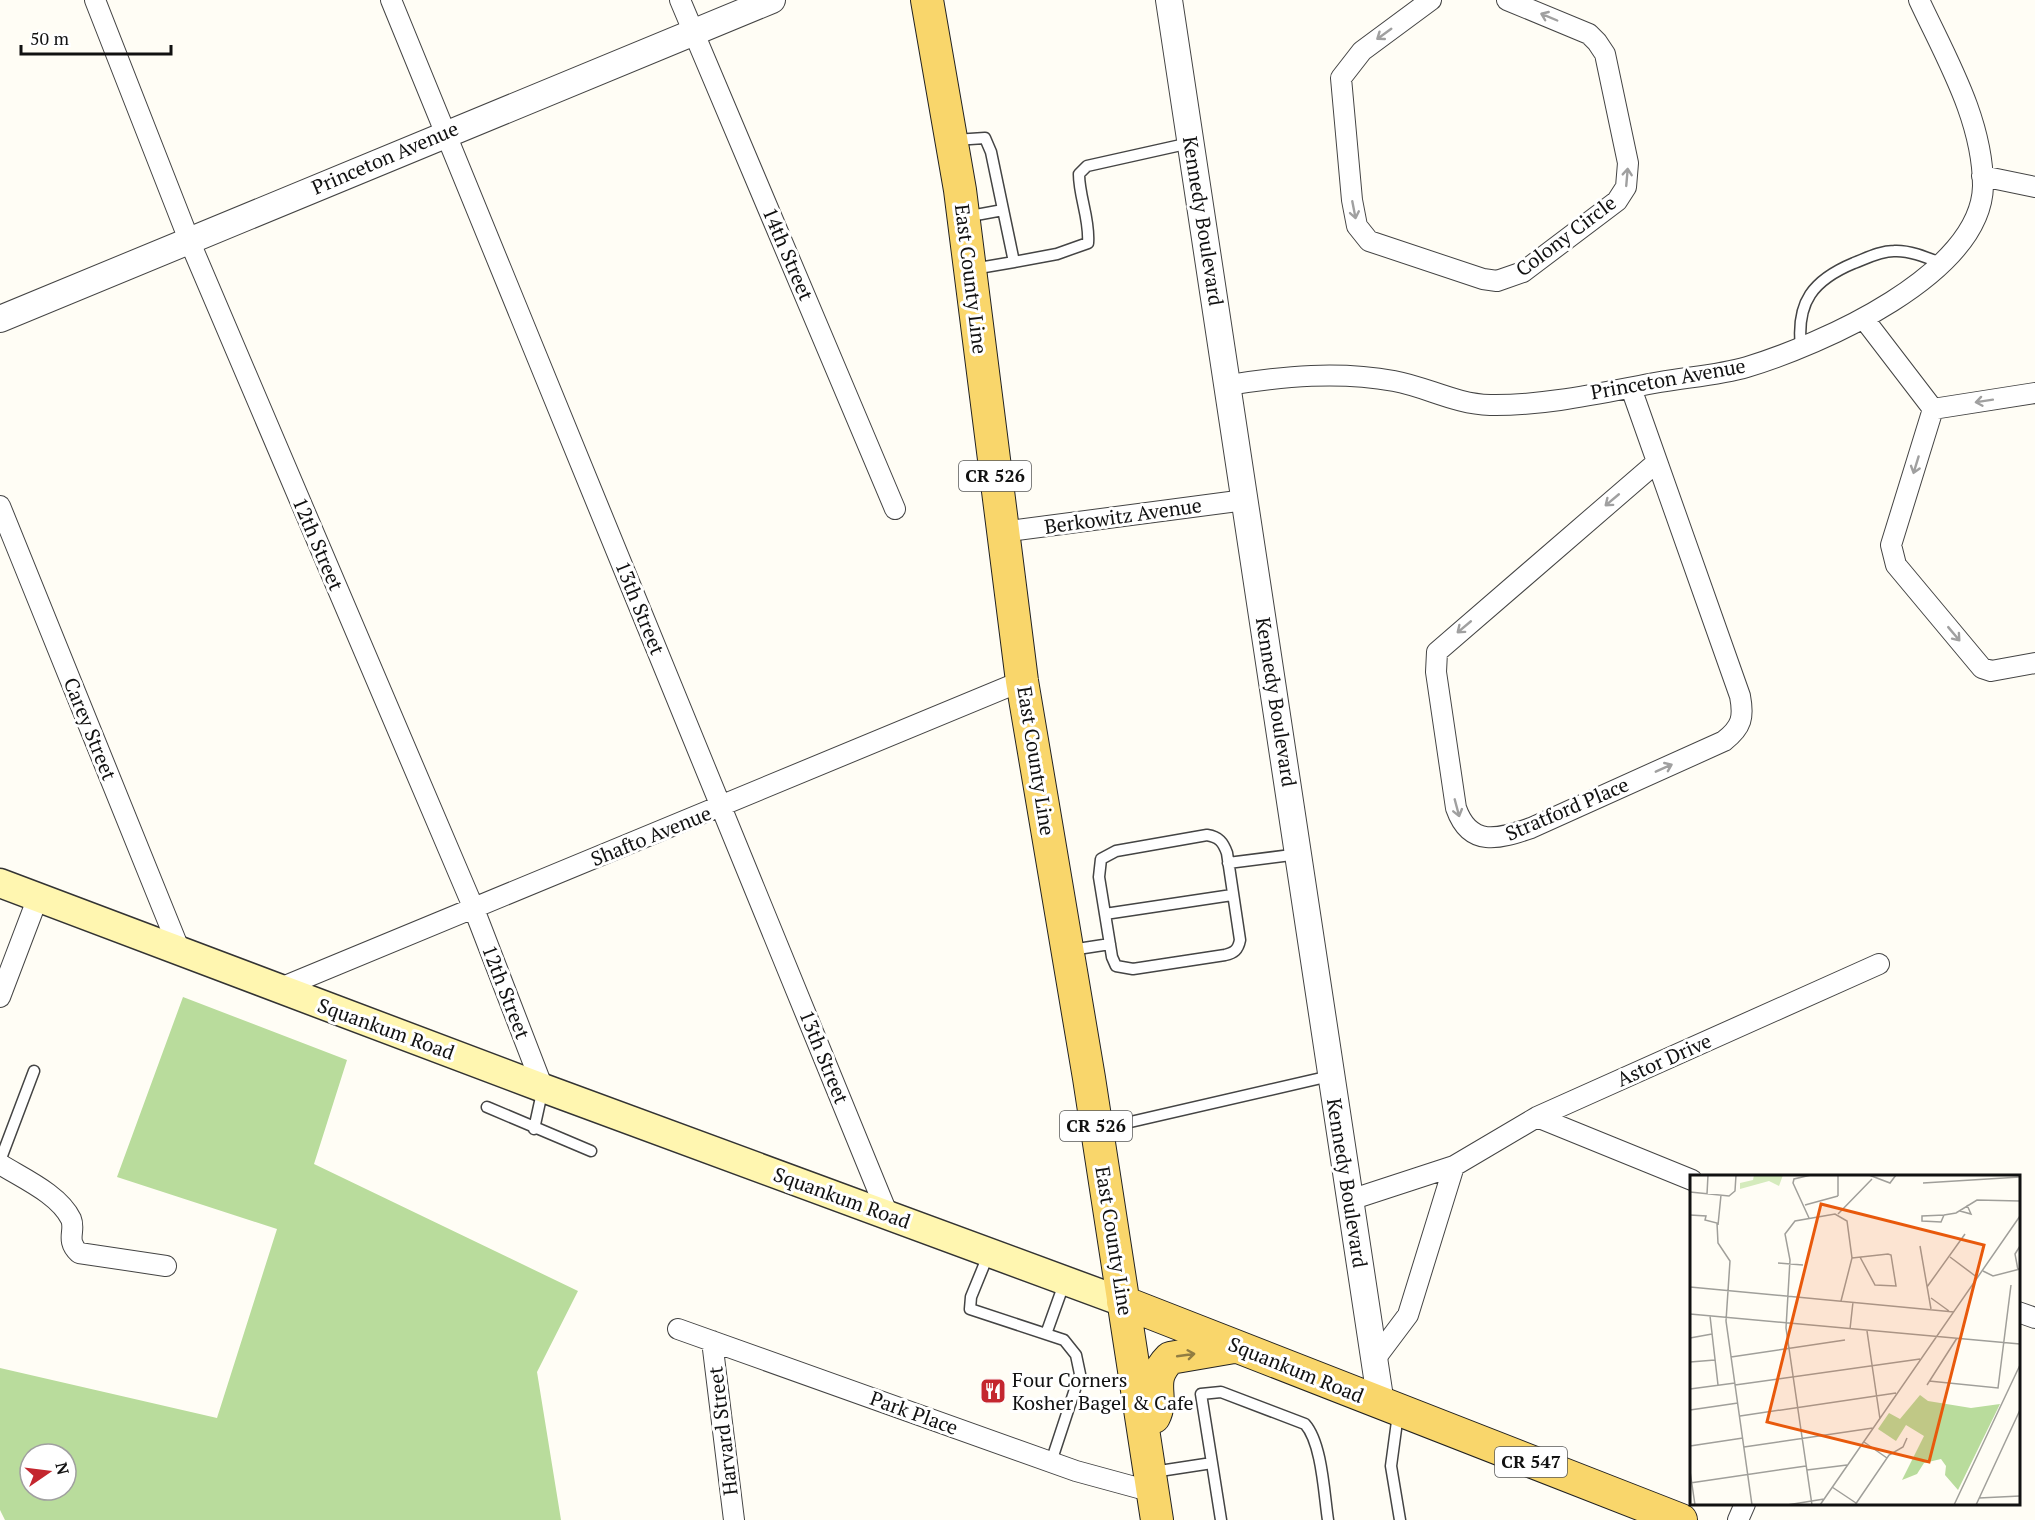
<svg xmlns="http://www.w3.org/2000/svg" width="2035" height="1520" viewBox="0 0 2035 1520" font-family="'PT Serif',serif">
<rect width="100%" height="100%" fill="#fffdf5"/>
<!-- forest -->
<path fill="#b9dc9c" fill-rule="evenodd" d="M183 997 347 1060 314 1164 578 1291 537 1372 561 1520H5L0 1510V1368L217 1418 277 1229 117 1177ZM30 1454H66V1490H30Z"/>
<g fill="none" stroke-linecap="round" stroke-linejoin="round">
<!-- service casing -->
<g stroke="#444" stroke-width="13">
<path id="service" d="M955 140 985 138 991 152 1014 262 1057 254 1088 243C1090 219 1079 197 1079 174L1087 166 1190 143
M965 217 1003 210
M973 269 1014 262
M1801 347C1796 302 1813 280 1854 263 1867 258 1880 251 1894 251 1910 250 1928 258 1943 264
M1207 835C1219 837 1223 842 1227 853L1240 940C1238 950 1234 953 1225 955L1133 969 1116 966 1112 957 1099 877 1101 859 1116 851Z
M1228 863 1299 854
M1105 914 1232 895
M1071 950 1110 944
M487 1107 591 1151
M534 1129 543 1088
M1100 1129 1330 1076
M0 1161 34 1071
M989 1253 971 1297 970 1309 1064 1340 1076 1355 1080 1374 1051 1462
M1046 1334 1065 1281
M1398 1414 1391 1466 1400 1520
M1212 1463 1201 1394 1221 1392 1305 1424C1322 1443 1324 1494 1328 1520
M1153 1472 1212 1463 1221 1520"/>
</g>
<!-- minor casing -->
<g stroke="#444" stroke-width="22">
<path id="minor" d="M95 0 189 240 474 909 543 1088
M391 0 888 1215
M680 0 895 509
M1431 0 1362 51 1341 78 1352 200 1357 226 1369 241 1483 279 1497 281 1523 272 1617 201 1626 187 1628 163 1605 54 1597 42 1589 34 1507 0
M1982 176 2035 187
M1864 319 1933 409
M1229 385C1284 376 1339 371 1394 381 1427 387 1455 404 1490 405 1546 406 1605 392 1660 382 1689 377 1720 375 1747 367 1820 345 1981 275 1983 186 1983 120 1946 58 1919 0
M1631 388 1740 696C1744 717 1742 727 1724 741L1531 828C1499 839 1470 848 1456 808L1436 672 1437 652 1657 462
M1933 409 1891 545 1896 565 1982 668 1991 671 2035 663
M1933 409 2035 393
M0 506 180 951
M1002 532 1245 500
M278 989 1022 681
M0 997 38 897
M1537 1117 1692 1180
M0 1164C22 1178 59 1194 71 1219 76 1231 65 1240 79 1253L166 1266
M1350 1200 1454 1166 1537 1117 1879 964
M2018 1312 2035 1318
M678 1329 1076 1471 1153 1492
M712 1341 734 1520
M1375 1359 1408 1315 1454 1166
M1738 1520 1745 1504"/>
</g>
<!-- tertiary casing -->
<g stroke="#444" stroke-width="28">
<path id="tertiary" d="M1169 0 1381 1404
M0 319 772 0"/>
</g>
<!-- secondary casing -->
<g stroke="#333" stroke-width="31">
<path id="secondary" d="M0 883 543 1088 1123 1302"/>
</g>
<!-- primary casing -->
<g stroke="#222" stroke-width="34">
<path id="primary" d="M927 0 960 190 1022 681 1089 1078 1157 1520
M1123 1302 1681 1520
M1154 1417C1165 1395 1146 1382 1170 1358L1234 1347"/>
</g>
<!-- service -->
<use href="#service" stroke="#fff" stroke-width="10"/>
<!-- minor -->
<use href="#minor" stroke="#fff" stroke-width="20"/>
<!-- tertiary -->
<use href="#tertiary" stroke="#fff" stroke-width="26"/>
<!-- secondary -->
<use href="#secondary" stroke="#fff6b0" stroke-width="28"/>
<!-- primary -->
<use href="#primary" stroke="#f9d66b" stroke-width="32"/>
</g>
<!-- one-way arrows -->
<defs><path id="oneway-shaft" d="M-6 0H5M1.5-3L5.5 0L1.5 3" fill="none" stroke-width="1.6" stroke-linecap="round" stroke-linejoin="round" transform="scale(1.5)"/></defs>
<g stroke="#a0a0a0">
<use href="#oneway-shaft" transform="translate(1549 17) rotate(-157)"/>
<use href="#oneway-shaft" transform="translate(1384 34) rotate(144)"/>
<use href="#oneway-shaft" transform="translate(1627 177) rotate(-85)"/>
<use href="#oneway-shaft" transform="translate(1354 210) rotate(79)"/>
<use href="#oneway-shaft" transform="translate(1984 401) rotate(171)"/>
<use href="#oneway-shaft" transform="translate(1916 465) rotate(107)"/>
<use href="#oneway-shaft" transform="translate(1612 500) rotate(140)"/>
<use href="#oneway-shaft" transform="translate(1464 627) rotate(140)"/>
<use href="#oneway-shaft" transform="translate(1954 634) rotate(50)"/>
<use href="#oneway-shaft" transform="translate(1664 768) rotate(-24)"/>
<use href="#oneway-shaft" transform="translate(1457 808) rotate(75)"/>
</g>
<use stroke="#917d42" href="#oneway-shaft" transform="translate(1186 1355) rotate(-8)"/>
<!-- icons -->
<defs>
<g id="restaurant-square" transform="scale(1.35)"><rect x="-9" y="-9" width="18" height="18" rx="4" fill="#c4262e" stroke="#fff"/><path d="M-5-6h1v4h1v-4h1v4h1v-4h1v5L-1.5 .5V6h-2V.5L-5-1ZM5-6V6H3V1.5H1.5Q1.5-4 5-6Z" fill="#fff"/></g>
</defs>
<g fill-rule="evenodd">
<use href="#restaurant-square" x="993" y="1391"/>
</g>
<g text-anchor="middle" stroke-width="6" stroke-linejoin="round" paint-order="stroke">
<!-- shield labels -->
<g fill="#fff" stroke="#585858" stroke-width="1.5">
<rect x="959" y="461" width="72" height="30" rx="4.5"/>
<rect x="1060" y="1111" width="72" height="30" rx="4.5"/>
<rect x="1495" y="1447" width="72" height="30" rx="4.5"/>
</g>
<g font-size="18" font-weight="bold" fill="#111">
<text x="995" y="482">CR 526</text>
<text x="1096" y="1132">CR 526</text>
<text x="1531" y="1468">CR 547</text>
</g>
<!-- street labels -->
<g font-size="20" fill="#111" stroke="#fff">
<text transform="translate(385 158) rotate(-23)" y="7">Princeton Avenue</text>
<text transform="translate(1203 221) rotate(81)" y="7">Kennedy Boulevard</text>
<text transform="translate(1566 236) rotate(-37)" y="7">Colony Circle</text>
<text transform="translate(788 254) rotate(67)" y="7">14th Street</text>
<text transform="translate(971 279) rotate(83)" y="7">East County Line</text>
<text transform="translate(1668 379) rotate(-10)" y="7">Princeton Avenue</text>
<text transform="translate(1123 516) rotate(-8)" y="7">Berkowitz Avenue</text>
<text transform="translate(318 544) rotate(67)" y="7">12th Street</text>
<text transform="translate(640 608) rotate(68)" y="7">13th Street</text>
<text transform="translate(1276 702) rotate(81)" y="7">Kennedy Boulevard</text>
<text transform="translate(90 729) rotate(68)" y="7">Carey Street</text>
<text transform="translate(1036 761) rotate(81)" y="7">East County Line</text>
<text transform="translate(1567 809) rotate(-23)" y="7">Stratford Place</text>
<text transform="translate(651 836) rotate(-22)" y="7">Shafto Avenue</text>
<text transform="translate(506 992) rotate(69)" y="7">12th Street</text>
<text transform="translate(386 1029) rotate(20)" y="7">Squankum Road</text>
<text transform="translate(824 1057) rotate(68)" y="7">13th Street</text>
<text transform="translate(1664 1060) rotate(-24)" y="7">Astor Drive</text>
<text transform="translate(1347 1183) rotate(81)" y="7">Kennedy Boulevard</text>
<text transform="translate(842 1198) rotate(20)" y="7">Squankum Road</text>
<text transform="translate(1114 1241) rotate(81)" y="7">East County Line</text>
<text transform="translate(1296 1370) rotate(22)" y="7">Squankum Road</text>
<text transform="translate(914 1413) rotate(20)" y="7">Park Place</text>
<text transform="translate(723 1431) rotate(-97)" y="7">Harvard Street</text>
</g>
<!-- poi labels -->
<g font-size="20" fill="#111" stroke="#fff" text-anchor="start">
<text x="1012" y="1387">Four Corners<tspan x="1012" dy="23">Kosher Bagel &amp; Cafe</tspan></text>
</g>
</g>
<!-- overview -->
<g transform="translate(1690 1175)">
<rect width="330" height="330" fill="#fffdf5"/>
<path d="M64 0H93L89 11 79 6 50 14V8L63 5Z" fill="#d5ebbd"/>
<path d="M230 220 238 226 281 233 310 229 268 315 255 300 256 291 251 284 234 288 227 299 212 305 234 261 216 250 206 266 188 254 199 238 210 244Z" fill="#b9dc9c"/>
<path fill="none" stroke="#a09f9a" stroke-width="1.5" d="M179 0 200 8 206 0M233 8 330 2M0 17 39 21 45 16 46 0M17 19 18 0M148 21V0M115 30 148 21M270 36 281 39 277 30M148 39 182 4M0 40 16 41 15 45 27 48 28 68 40 86 36 146 62 330M254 40 266 38 287 25 330 26M254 40 251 47 232 46V41ZM119 43 103 8 104 4 121 0M28 50 31 20M230 71 241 134M260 82 288 103M162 83 198 79 201 80 206 111 185 110 170 82M88 88 113 90M328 95 325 79 330 71M293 96 303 101 330 94M0 112 264 137M237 112 275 59M241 123 259 136M0 139 330 169M20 141 28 210M160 154 163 127M177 156 190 244M0 163 22 159M41 182 155 165M0 187 25 185M239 206 308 213 321 110M45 210 230 184M237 210 267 163M0 214 45 208M0 235 48 228M50 241 206 218M174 267 197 283M0 271 53 263M54 272 183 253M117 295 157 290M0 296 5 330M0 308 116 291M142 312 166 328M289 323 330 321M97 330 134 324M122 330 96 153 100 85 95 59 105 46 145 39 157 46 162 83 151 126M130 330 330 41M165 330 199 280 213 272 217 263M264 330 330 190M286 330 330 235"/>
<path fill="#e8590c" fill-opacity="0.15" stroke="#e8590c" stroke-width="3" d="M131 29 294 70 239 287 77 247Z"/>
<rect width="330" height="330" fill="none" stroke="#111" stroke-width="3"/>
</g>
<!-- north arrow -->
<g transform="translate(48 1472) rotate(76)"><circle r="28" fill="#ffffff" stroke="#a0a0a0" stroke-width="1.5"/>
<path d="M0-4.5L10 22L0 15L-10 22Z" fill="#c4262e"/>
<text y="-9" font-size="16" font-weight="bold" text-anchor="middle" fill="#111111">N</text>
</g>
<!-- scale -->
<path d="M21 45v9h150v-9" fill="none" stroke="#111111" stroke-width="3"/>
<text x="30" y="45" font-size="18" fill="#111111" stroke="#ffffff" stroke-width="4.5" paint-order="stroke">50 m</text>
</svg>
